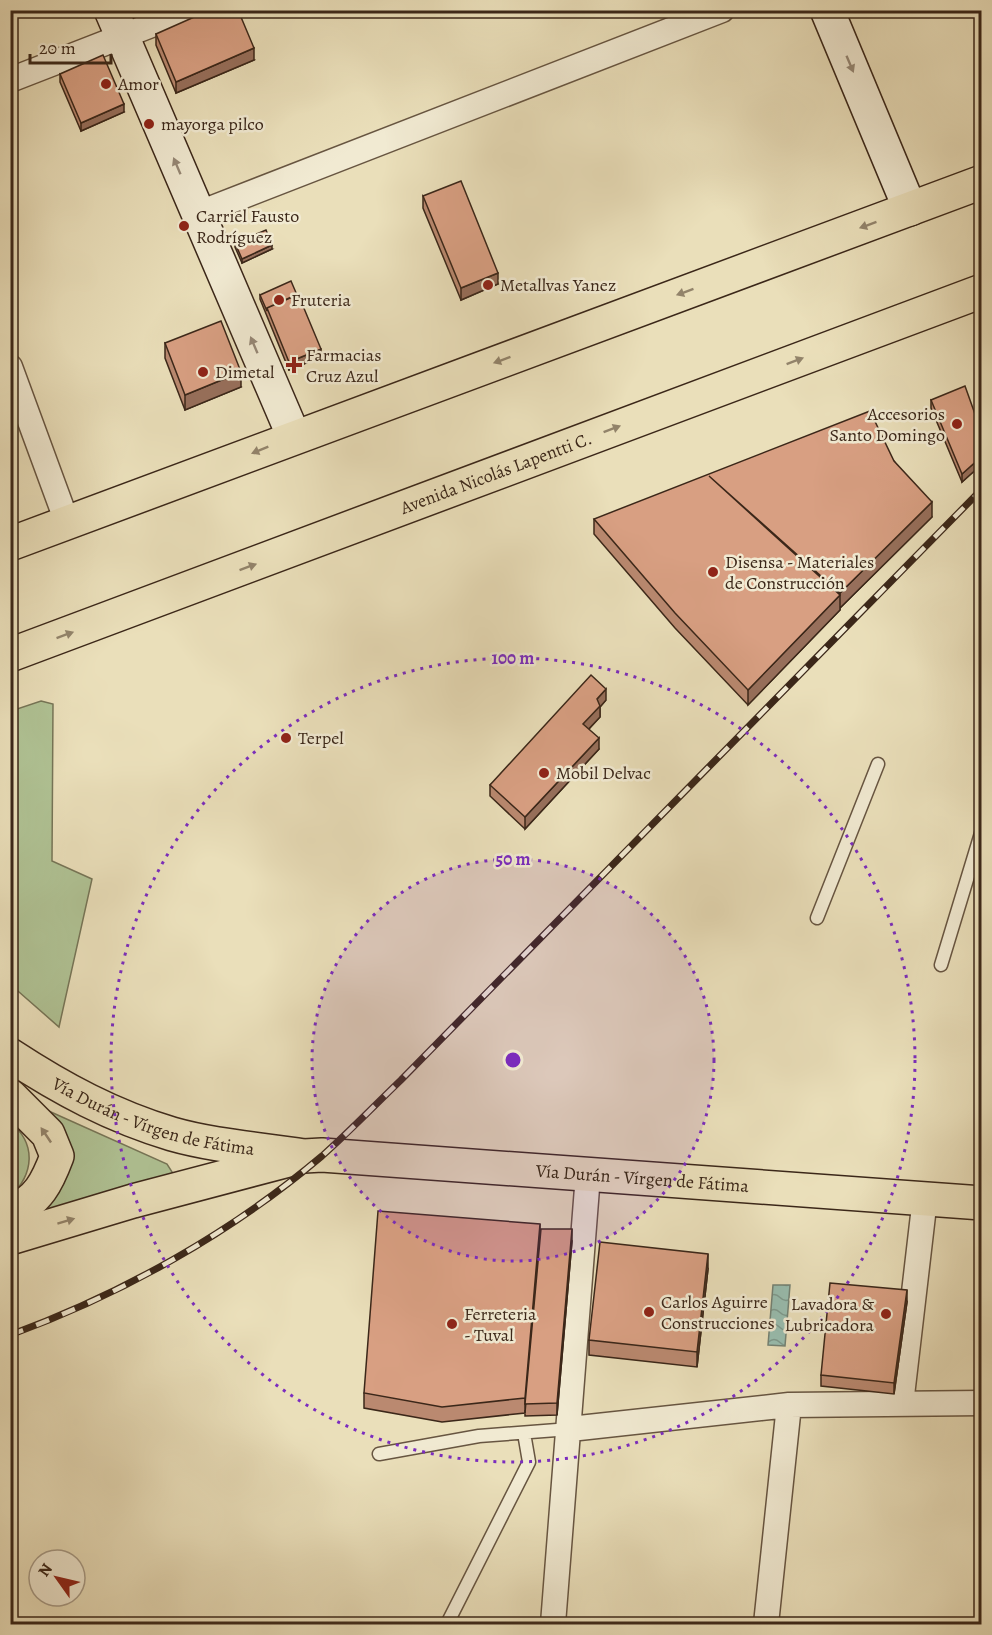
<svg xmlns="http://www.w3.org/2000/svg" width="992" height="1635" viewBox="0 0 992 1635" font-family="Alegreya,serif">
<defs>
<pattern id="water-waves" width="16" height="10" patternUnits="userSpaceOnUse" patternTransform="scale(1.5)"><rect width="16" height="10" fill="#98bdaf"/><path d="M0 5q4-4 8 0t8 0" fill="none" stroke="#7d9a8e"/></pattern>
</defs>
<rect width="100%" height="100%" fill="#eadfba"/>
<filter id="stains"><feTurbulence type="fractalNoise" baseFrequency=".00333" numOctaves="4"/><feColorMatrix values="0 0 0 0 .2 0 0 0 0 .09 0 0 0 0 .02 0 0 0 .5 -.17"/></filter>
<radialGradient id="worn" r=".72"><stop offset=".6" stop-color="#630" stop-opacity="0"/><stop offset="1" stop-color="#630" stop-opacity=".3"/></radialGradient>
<!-- green -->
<path fill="#b0c395" stroke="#767557" stroke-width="1.5" d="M41 701 53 704 52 861 92 879 59 1027 11 985V711Z
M42 1108 167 1164 174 1175 40 1215 43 1204Z
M10 1122C37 1144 34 1174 10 1197Z"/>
<!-- water -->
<path fill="url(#water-waves)" stroke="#738173" stroke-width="1.5" d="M773 1285H790L785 1346 768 1345Z"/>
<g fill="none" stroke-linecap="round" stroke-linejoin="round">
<!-- lane casing -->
<g stroke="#675541" stroke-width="15">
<path id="lane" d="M817 918 878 764
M941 965 982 830
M379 1454 479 1436 570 1429
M447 1624 529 1462 524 1433"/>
</g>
<!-- street casing -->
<g stroke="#675541" stroke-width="27">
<path id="street" d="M10 80 190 10
M197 214 722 10
M10 367 67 522
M901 1404 925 1198
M570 1429 789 1405 982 1403
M553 1624 588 1175
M766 1624 789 1405"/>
</g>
<!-- secondary casing -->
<g stroke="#3b2719" stroke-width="36">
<path id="secondary" d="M111 10 294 437
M827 10 910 209"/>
</g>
<!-- primary casing -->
<g stroke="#3b2719" stroke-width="36">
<g id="primary">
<path id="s1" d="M10 1055C62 1089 112 1116 172 1134 214 1146 260 1149 304 1156L322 1155 982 1203"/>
<path d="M10 1096 48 1134 57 1156C48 1180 38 1203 10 1211"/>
<path d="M10 1238 133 1201 292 1159"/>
</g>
</g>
<!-- highway casing -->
<g stroke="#3b2719" stroke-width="36">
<g id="highway">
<path d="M10 544 982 182"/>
<path id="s2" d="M10 655 982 291"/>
</g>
</g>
<!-- lane -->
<use href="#lane" stroke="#f1ead2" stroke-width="12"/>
<!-- street -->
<use href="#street" stroke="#f1ead2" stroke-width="24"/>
<!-- secondary -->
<use href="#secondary" stroke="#f1ead2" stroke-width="33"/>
<!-- primary -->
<use href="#primary" stroke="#eadfba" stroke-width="33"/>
<!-- highway -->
<use href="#highway" stroke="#eadfba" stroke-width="33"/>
<!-- rail casing -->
<g stroke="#3b2719" stroke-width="7">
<path id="rail" d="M10 1335C122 1294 231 1233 322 1156 349 1132 375 1105 401 1080L982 489"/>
</g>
<!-- rail -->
<use href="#rail" stroke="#f1ead2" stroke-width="4.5" stroke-dasharray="14" stroke-linecap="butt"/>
</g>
<!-- wall -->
<path fill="#ba8970" stroke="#3b2719" stroke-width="1.5" d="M156 34 254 60 176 93 156 45Z
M60 74 124 112 81 131 60 82Z
M423 196 498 284 461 300 423 208Z
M235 243 272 249 242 263 235 247Z
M260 295 321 357 289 370 260 299Z
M165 343 241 387 185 410 165 358Z
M931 400 981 431V465L962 482 931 408Z
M894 461 932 517 840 608V610L748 705 675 628 594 534V519Z
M606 700 600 707V717L589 729 599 749 525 829 490 796V785Z
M540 1239 572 1241 557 1415 525 1416V1410V1413L442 1422 364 1408V1393Z
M708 1269 697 1367 589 1355V1340Z
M907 1302 894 1394 821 1386V1375Z"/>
<!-- shaded-wall -->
<path fill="#976f5b" stroke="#3b2719" stroke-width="1.5" d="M254 48V60L176 93V82Z
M124 104V112L81 131V123Z
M272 245V249L242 263V259Z
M498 273V284L461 300V288Z
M321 349V357L289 370V362Z
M241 372V387L185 410V395Z
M981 457V465L962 482V474Z
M932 502V517L840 608V593Z
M840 595V610L748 705V690Z
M606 689V700L600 707V717L583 735V724L597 699Z
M599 738V749L525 829V817Z
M540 1224V1239L525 1413V1398Z
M572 1229V1241L557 1415V1403Z
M708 1254V1269L697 1367V1352Z
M907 1290V1302L894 1394V1383Z"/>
<!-- building -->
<path fill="#d89f82" stroke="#3b2719" stroke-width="1.5" d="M210 10H238L254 48 176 82 156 34Z
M103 55 124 104 81 123 60 74Z
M461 181 498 273 461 288 423 196Z
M266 230 272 245 242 259 235 243Z
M291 281 297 295 267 308V311L260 295Z
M298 294 321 349 289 362 267 308Z
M221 321 241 372 185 395 165 343Z
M965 386 981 431V457L962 474 931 400Z
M870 411 894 461 932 502 840 593 709 476 840 595 748 690 675 613 594 519Z
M591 675 606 689 597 699 600 706 583 724 599 738 525 817 490 785Z
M378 1211 540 1224 525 1398 442 1407 364 1393Z
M541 1229H572L557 1403 525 1404Z
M600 1242 708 1254 697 1352 589 1340Z
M830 1283 907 1290 894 1383 821 1375Z"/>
<!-- one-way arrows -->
<defs><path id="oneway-solid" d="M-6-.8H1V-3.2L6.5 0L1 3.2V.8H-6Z" transform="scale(1.5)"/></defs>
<g fill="#968876">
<use href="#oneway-solid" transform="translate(850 64) rotate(67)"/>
<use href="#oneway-solid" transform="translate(177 166) rotate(-113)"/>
<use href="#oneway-solid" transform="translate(254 345) rotate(-113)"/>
</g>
<g fill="#92836a">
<use href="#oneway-solid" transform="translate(868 225) rotate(160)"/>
<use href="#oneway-solid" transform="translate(685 292) rotate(160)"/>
<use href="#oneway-solid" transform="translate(502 360) rotate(160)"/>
<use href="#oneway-solid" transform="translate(795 361) rotate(-21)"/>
<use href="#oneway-solid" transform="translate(612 429) rotate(-21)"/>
<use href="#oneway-solid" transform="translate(260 450) rotate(158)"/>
<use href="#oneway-solid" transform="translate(248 567) rotate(-20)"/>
<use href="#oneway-solid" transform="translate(65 635) rotate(-20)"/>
<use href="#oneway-solid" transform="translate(46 1135) rotate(-124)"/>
<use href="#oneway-solid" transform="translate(66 1221) rotate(-17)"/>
</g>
<!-- distance rings -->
<circle cx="513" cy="1060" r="201" fill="#7b2cbf" fill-opacity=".12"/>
<g fill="none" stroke="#7b2cbf" stroke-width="3" stroke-dasharray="3 6">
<circle cx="513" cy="1060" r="201"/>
<circle cx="513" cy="1060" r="402"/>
</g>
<!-- markers -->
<g fill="#8f2418" stroke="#f1ead2" stroke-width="2">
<circle cx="106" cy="84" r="6"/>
<circle cx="149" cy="124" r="6"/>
<circle cx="184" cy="226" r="6"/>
<circle cx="488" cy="285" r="6"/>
<circle cx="279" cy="300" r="6"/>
<path d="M291 356h6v6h6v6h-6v6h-6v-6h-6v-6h6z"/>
<circle cx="203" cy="372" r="6"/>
<circle cx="957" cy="424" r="6"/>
<circle cx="713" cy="572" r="6"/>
<circle cx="286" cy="738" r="6"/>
<circle cx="544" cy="773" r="6"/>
<circle cx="649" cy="1312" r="6"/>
<circle cx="886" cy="1314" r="6"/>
<circle cx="452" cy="1324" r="6"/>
</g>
<g text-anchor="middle" stroke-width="5" stroke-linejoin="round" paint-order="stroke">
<!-- poi labels -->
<g font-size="18" fill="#3b2719" stroke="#f1ead2" text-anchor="start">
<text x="118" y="90">Amor</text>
<text x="161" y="130">mayorga pilco</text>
<text x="196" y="222">Carriel Fausto<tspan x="196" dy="21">Rodríguez</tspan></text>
<text x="500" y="291">Metallvas Yanez</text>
<text x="291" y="306">Fruteria</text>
<text x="306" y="361">Farmacias<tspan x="306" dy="21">Cruz Azul</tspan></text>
<text x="215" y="378">Dimetal</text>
<text x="945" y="420" text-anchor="end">Accesorios<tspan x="945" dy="21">Santo Domingo</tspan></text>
<text x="725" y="568">Disensa - Materiales<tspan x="725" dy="21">de Construcción</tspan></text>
<text x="298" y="744">Terpel</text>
<text x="556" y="779">Mobil Delvac</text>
<text x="661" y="1308">Carlos Aguirre<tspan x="661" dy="21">Construcciones</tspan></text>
<text x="874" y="1310" text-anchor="end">Lavadora &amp;<tspan x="874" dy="21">Lubricadora</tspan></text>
<text x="464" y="1320">Ferreteria<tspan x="464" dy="21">- Tuval</tspan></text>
</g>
<!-- street labels -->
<g font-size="18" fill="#3b2719" stroke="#f1ead2">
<text dy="6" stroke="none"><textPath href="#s2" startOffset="519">Avenida Nicolás Lapentti C.</textPath></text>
<text dy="6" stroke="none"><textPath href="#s1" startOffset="158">Vía Durán - Vírgen de Fátima</textPath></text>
<text dy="6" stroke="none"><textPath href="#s1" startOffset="654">Vía Durán - Vírgen de Fátima</textPath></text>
</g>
</g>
<circle cx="513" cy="1060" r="9" fill="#7b2cbf" stroke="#f1ead2" stroke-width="3"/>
<g font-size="18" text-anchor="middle" font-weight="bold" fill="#7b2cbf" stroke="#f1ead2" stroke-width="5" stroke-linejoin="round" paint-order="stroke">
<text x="513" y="664">100 m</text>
<text x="513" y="865">50 m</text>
</g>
<!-- margin -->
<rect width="992" height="1635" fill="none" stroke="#eadfba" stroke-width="36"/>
<rect x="12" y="12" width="968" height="1611" fill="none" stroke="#3b2719" stroke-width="3"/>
<rect x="18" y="18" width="956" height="1599" fill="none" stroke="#3b2719" stroke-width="1.5"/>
<!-- north arrow -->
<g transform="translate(57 1578) rotate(304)"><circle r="28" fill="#f1ead2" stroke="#a89c88" stroke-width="1.5"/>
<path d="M0-4.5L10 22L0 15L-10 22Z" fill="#8f2418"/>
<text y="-9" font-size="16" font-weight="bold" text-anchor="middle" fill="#3b2719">N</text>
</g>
<!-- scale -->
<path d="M30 54v9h81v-9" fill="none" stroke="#3b2719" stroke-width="3"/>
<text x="39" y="54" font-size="18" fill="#3b2719" stroke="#f1ead2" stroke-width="4.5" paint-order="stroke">20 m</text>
<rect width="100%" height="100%" filter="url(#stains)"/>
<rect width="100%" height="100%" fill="url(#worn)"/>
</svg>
